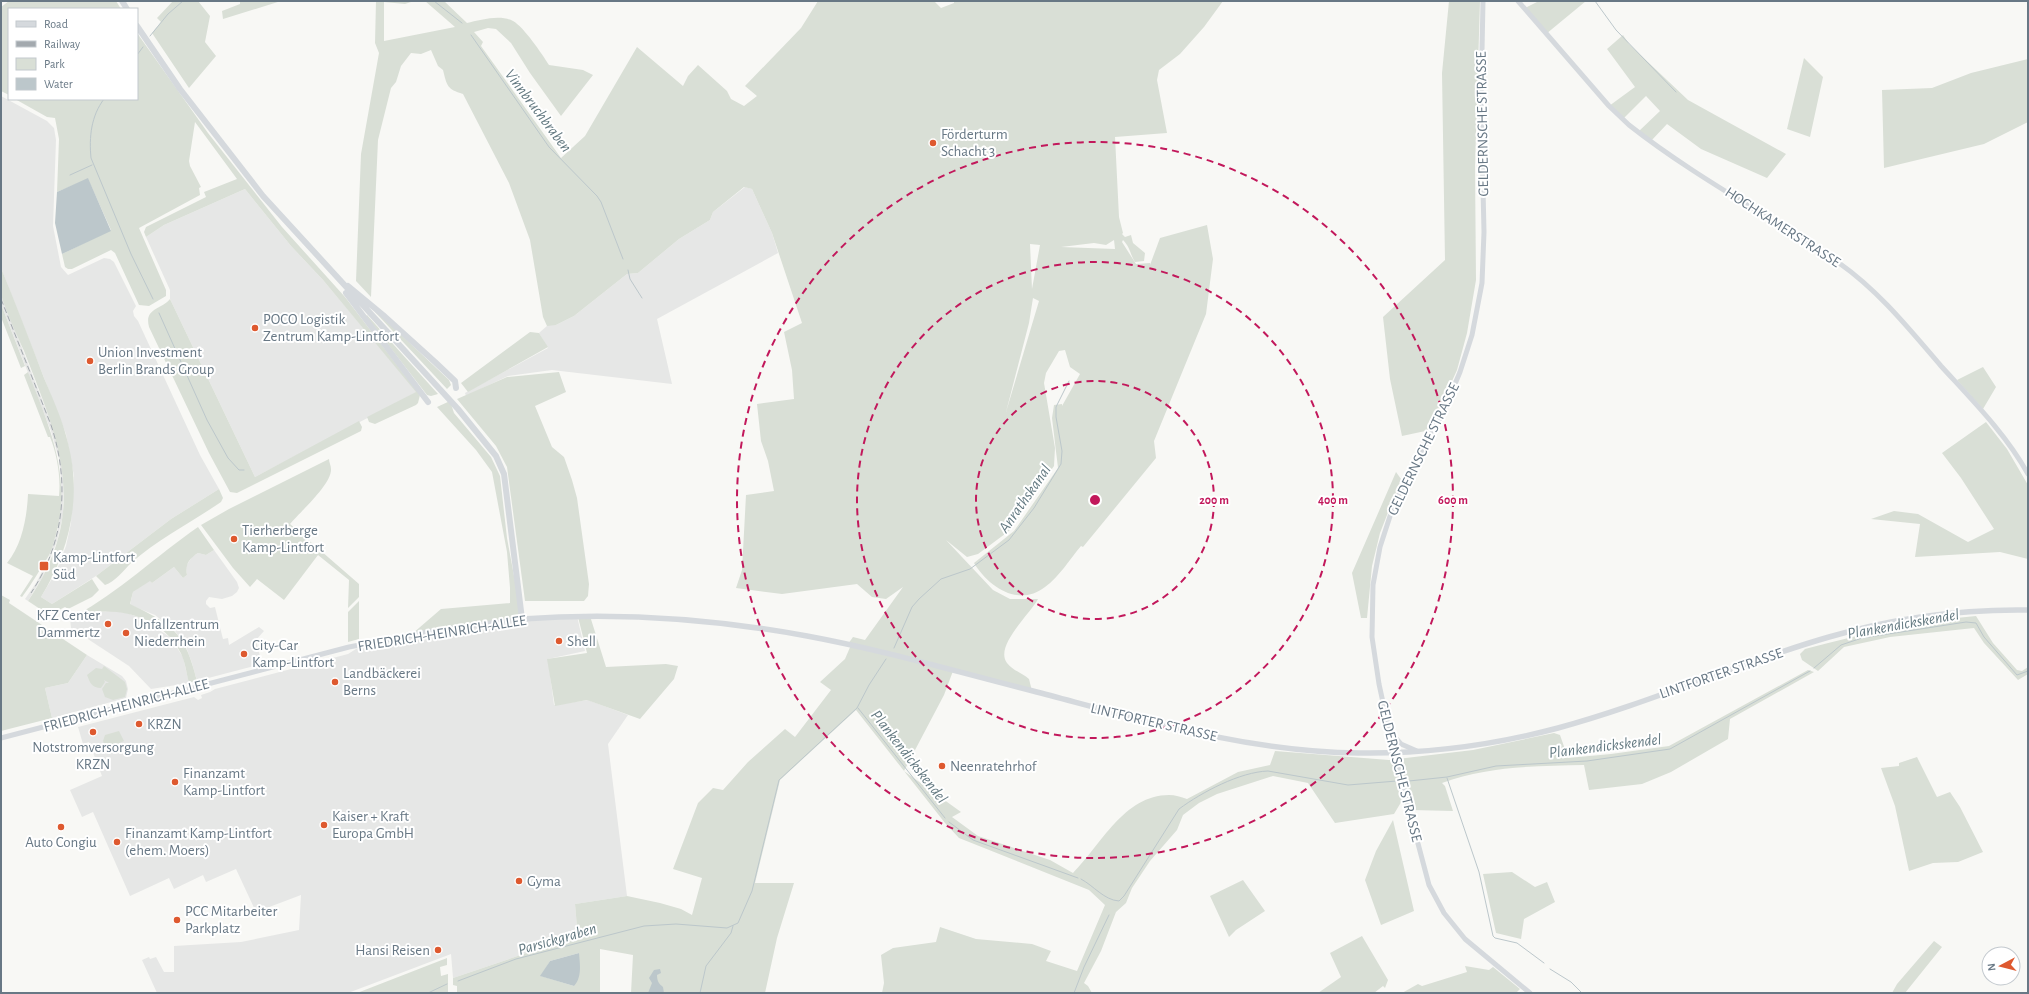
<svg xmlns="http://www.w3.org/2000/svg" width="2029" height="994" viewBox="0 0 2029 994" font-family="'Alegreya Sans',sans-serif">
<rect width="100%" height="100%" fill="#f8f8f5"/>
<!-- built -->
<path fill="#e6e7e6" d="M1 96 47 121 54 128 56 140 53 226 61 267 68 275 104 258 110 259 114 262 136 306 133 311 134 316 138 321 200 455 219 489 171 519 96 576 52 604 41 597 56 572 66 546 71 523 74 476 66 434 1 268Z
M745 187 752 189 772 233 778 253 657 319 672 384 552 370 508 376 466 396 465 393 548 348 539 333 548 325H556L574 316 627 274 638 273 679 239 710 220 713 212Z
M245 189 291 246 323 280 417 392 255 477 170 299V290L146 237 164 225Z
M1 294 54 430 60 453 64 476 63 515 57 541 43 576 28 601 25 599 36 583 48 560 58 528 61 478 59 459 51 431 1 304Z
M214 550 237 582 239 588 237 592 232 596 222 599 209 597 206 601V604L210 608 215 607 223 639 228 638 229 645 259 627 264 631 256 640 262 664 197 681 192 663 186 647 175 631 155 615 130 605 133 592 150 580 152 583 174 567 183 578 187 575 186 566 192 557 198 553 206 555Z
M112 611 127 613 141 618 170 637 183 657 189 683 151 689 129 666 71 628 70 618 75 616 97 612Z
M577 616 585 651 548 659 554 705 588 700 628 715 608 744 627 896 575 904 578 939 562 941 453 978 451 954 348 993H157L142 960 149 957 150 959 156 957 164 972H174V946L241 942 299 930 301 895 256 912 236 869 206 882 203 875 174 889 169 878 130 896 93 812 82 817 70 790 102 776 89 742 83 744 78 727 194 697 198 700 202 698 201 695 210 692 215 689 348 654 364 644 462 626Z
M87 655 122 676 126 681 128 689 126 698 52 718 45 688 68 683Z"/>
<!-- green -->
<path fill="#d9dfd6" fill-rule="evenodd" d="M9 1H116L121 9H9V95L1 91V7Z
M173 1H198L210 16 205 42 216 56 189 88 152 33 161 22 157 18Z
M240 1H281L223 19 222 11 240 4Z
M376 1H414L405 4 384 2V41L455 27 425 1H444L467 23C480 20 500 14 513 21 524 27 542 54 549 65L583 70 593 75 561 116 530 73 511 43 496 29 488 28 474 32 483 42 481 46 561 158 585 136 637 47 683 86 688 76 698 65 727 91 731 99 744 106 757 96 745 86 801 28 818 1H934L941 8 954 3V1H1223L1204 27 1180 54 1159 70 1157 80 1167 133 1115 137 1119 217 1123 233 1122 234 1125 237 1131 235 1133 243 1145 253 1144 261 1135 262C1130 254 1130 247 1123 240L1122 242 1136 264 1150 263V265L1160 238 1207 225 1213 259 1206 314 1154 441 1156 458 1083 547 1081 546C1070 559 1059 577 1045 587 1018 608 988 586 974 563L1014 531 1058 468 1052 418 1054 405 1062 404V406L1080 374 1070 367 1065 350 1059 351 1046 373 1044 383 1055 448 1054 466 1009 531 978 554 967 557 946 540 993 590 1010 599H1038C1031 613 994 646 1007 663 1012 670 1022 673 1029 679L1032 691 953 671 944 695 904 771 961 812 952 817 978 836 1050 860 1073 873C1101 845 1124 795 1169 795 1175 795 1181 797 1187 799L1238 772 1270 765 1275 751 1389 760 1473 750 1554 733 1560 735 1568 758 1611 754 1669 746 1808 670 1814 672 1730 719 1728 739 1671 772 1642 784 1589 790 1584 765C1536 766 1488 766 1442 783L1445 786 1453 811 1411 810 1409 800 1403 799 1394 814 1335 823 1308 783 1273 776 1217 794 1199 803 1183 815 1177 830 1150 861 1132 888 1126 903 1116 912 1101 951 1084 983 1088 986 1092 993H882L884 983 881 955 893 948 936 942 940 927 976 939 1032 944 1051 951 1046 961 1077 971 1105 905 1089 890 959 838 945 823 856 710 780 780 755 883H794L777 938 765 993H631L633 955 600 949V993H457V986L453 985V978L562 941 578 939 575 904 627 896 660 903 681 909 692 915 702 878 673 869 698 803 713 788 723 790 748 762 785 729 795 737 831 690 820 682 845 659 851 645 848 644 853 637 865 640 903 587 886 599 872 597 857 584 782 594 736 588 742 570 746 495 774 491 768 461 761 441 757 404 794 399 792 370 784 332 802 323 772 233 752 189 744 187 713 212 710 220 679 239 638 273 627 274 574 316 556 325 547 326 543 317 530 240 509 183 463 94C447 89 447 86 443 70L438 66 431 50 421 54 411 53 401 66 396 82 391 88 378 140 371 297 356 281 361 154 379 53 375 43ZM1114 240 1115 249 1061 247 1094 243 1106 245ZM1030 244 1040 245 1032 289ZM1033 298 1039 301 1006 412 1029 323ZM579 953 574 986 541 976 550 961Z
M1449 1H1480L1475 166 1476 280 1467 333 1457 370 1430 430 1402 436 1390 379 1383 317 1445 260 1442 73Z
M1539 1H1586L1546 34 1525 8Z
M137 33 208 133 282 227 345 297 420 395 418 403 416 405 375 424 369 422 367 417 416 392 323 280 291 246 245 189 164 225 146 237 144 232 146 227 206 197 204 192 237 179 195 122 189 161 190 166 201 187 199 188 200 195 139 228 166 290V296L149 306 139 305 115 253 111 250 72 269H68L65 267 62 254 111 230 88 179 57 192 59 139 55 118 47 117 15 99H137Z
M1623 35 1629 44 1688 100 1786 154 1767 178 1701 149 1667 124 1651 141 1638 132 1660 111 1646 96 1623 119 1609 106 1635 87 1607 49Z
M1804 58 1823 77 1810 137 1787 129Z
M2028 59V122L1984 144 1884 168 1882 90 1932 88 1971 73Z
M1 268C16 304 30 341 44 378 53 399 63 421 68 443 82 497 70 550 41 597L52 604 92 579 99 590 92 597 68 609 65 607 53 613 40 609 28 601C90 510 60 443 24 351 16 333 7 314 1 295 0 287 1 276 1 268Z
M170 299 255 477 359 421 362 427 361 431 237 493 230 492 209 453 149 327C144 308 161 310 170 299Z
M1 304 25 366 21 368 1 317Z
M376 311 449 380 451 385 447 389 375 312Z
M367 315 438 394 431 396 427 395 366 316Z
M530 332 539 333 548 347 468 392 461 383Z
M1983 367 1996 387 1983 409 1957 380Z
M28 372C49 425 72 476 56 534 54 541 52 551 48 557 40 569 32 584 22 597L20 596 33 576 7 563C22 545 27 517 28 494L59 496C61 477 57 454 50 437H48L24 375Z
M559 372 566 392 535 406 552 447 564 457 572 480 577 498 589 584 588 596 584 601H525L507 467 496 446 457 399 507 377Z
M450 401 454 413 491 457 500 476 507 538 522 619 412 634 441 609 510 603V588L507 552 492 472 476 450 437 407Z
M1986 422 2007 449 2028 485V559L2000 552 1915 557 1920 524 1871 519 1894 511 1918 514 1968 542 1994 529 1961 478 1942 453Z
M329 459C329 462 331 466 331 469 332 484 300 512 290 524L359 584V597L348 608 349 580 318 555 284 600 257 579 250 587 233 568 201 525 229 509Z
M1396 472 1401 479 1380 533 1372 566 1367 618H1361L1352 573Z
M219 489 223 498 221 502C192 522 158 539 131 563 124 570 115 582 105 585L96 576 171 519Z
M198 527 214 550 206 555 198 553C189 559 185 564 187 575L183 578 174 567 152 583 150 581 133 592 130 604C173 625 185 632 197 681L189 683C186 672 185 659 179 650 159 614 112 605 75 616 119 592 156 556 198 527Z
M1 595 10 600 9 603 87 655 68 683 45 688 52 718 1 731Z
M359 601V639L348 642V612Z
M590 616 606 667 666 664 678 666 674 679 640 719 587 700 555 706 547 659 587 653 578 617Z
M1976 616 1993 643 2017 670 2022 671 2028 667V674L2018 680 1984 643 1974 628 1890 637 1844 647 1818 671 1802 660 1800 654 1805 649C1862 634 1917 621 1976 616Z
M104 666 125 682 127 689 125 697 113 700 105 697 102 689 106 683H109L104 680 105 682 101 688C92 688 90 683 87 675L96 668 102 669Z
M119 731 124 741 106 749 103 741 105 735Z
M1917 757 1937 797 1950 792 1960 807 1983 852 1958 862 1933 863 1909 871 1895 806 1881 768 1899 766V763Z
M1393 820 1414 911 1381 925 1365 880 1376 851Z
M1512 872 1535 887 1547 882 1555 902 1524 919 1521 939 1496 933 1483 874Z
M1243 880 1265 911 1236 930 1229 937 1210 896Z
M1362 936 1388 980 1385 988 1383 986 1374 993H1318L1341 977 1330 953Z
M1934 941 1942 947 1905 993H1892L1897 984Z
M447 958V965L440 967 441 976 448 974V993H357Z
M1465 966 1489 970 1493 967 1520 989 1516 993H1402L1418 984 1422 986 1467 972Z"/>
<!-- water -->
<path fill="#bcc7cb" d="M88 178 111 231 62 254 55 223 57 192Z
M579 953C580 965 582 977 574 986L540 976 550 961Z
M660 969 661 973 657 975C657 981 659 984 663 987L664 993H648L652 983 649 978 654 970Z"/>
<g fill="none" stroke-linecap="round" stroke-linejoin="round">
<!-- stream -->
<path stroke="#bcc7cb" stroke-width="1" d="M434 1 462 23
M1595 1 1616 30 1676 92
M471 35 549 147 597 196 601 202 623 259
M150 36 168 14 183 1
M137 55 143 47
M104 99C91 116 89 137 91 158L131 254 153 299
M70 175 92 165
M628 270 630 279 642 298
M159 313 207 420 228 458 239 470H244
M894 648 912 607 919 599 941 579 970 569 1009 540 1034 508 1061 464 1062 451 1056 417V407L1069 381
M1814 668 1841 645 1862 638 1966 622 1976 623 1984 637 2017 675 2028 671
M858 708 945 818
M1447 778 1479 872 1493 936 1495 938 1517 943 1544 963
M1409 781 1447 777 1496 766 1587 761 1670 749 1810 671
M949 822 973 840 1078 878
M1081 879C1094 886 1104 900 1119 901L1124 896 1179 809C1202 792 1240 772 1268 771L1348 785 1397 781
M1550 969 1571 982 1582 993
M458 981 516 959 644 926 676 924 727 928 738 923 752 891 779 780 857 708 869 685 886 659
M428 993 447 984
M700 993 706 966 731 933 733 926
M1074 993 1084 967 1109 915"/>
<!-- secondary -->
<path stroke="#d5d9dd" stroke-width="5" d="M1483 1 1481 100 1484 232 1482 283 1472 335 1460 372 1442 415 1408 475 1393 507 1380 547 1373 585 1372 637 1379 684 1394 753 1429 885 1444 913 1465 939 1530 993
M1518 1 1609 106 1629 125C1695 177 1770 216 1839 263 1879 291 1910 330 1941 366 1972 400 2006 434 2028 474
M1392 734 1401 744 1417 751
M1 738 349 647 438 630 522 619"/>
<!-- primary -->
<path stroke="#d5d9dd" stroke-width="5.5" d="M522 619C617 612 714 619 807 636 883 650 958 672 1033 691 1140 719 1247 752 1359 753 1425 754 1494 745 1558 728 1650 703 1738 663 1829 637 1893 618 1962 609 2028 610"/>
<!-- highway -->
<path stroke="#d5d9dd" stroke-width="6" d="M122 1 127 9
M137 26 180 89 263 196 458 409 496 456 504 474 522 619
M348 286 383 315 435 362 455 381 456 388
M346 293 428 402"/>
<!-- rail -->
<path stroke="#a3a9ae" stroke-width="1" stroke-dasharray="6 3" stroke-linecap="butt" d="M1 299 51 425C70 482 65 542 31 593"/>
</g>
<!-- distance rings -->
<g fill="none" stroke="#c2185b" stroke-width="2" stroke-dasharray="7 5">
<circle cx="1095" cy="500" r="119"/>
<circle cx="1095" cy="500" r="238"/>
<circle cx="1095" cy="500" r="358"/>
</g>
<!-- markers -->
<g fill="#de592f" stroke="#fff" stroke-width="1.5">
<circle cx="933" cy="143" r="4"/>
<circle cx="255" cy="328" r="4"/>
<circle cx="90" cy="361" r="4"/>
<circle cx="234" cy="539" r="4"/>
<rect x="39" y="561" width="10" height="10" rx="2"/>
<circle cx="108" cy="624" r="4"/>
<circle cx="126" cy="633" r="4"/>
<circle cx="559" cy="641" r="4"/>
<circle cx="244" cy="654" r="4"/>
<circle cx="335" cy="682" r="4"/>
<circle cx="139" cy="724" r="4"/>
<circle cx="93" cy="732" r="4"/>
<circle cx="942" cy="766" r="4"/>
<circle cx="175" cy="782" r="4"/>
<circle cx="324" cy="825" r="4"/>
<circle cx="61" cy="827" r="4"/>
<circle cx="117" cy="842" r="4"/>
<circle cx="519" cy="881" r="4"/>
<circle cx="177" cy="920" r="4"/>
<circle cx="438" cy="950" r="4"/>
</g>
<g text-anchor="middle" stroke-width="4" stroke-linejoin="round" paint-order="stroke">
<!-- street labels -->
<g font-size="15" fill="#687885" stroke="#fff">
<text transform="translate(1482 124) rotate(-91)" y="5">GELDERNSCHE STRASSE</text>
<text transform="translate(1783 227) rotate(33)" y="5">HOCHKAMERSTRASSE</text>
<text transform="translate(1423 449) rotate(-64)" y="5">GELDERNSCHE STRASSE</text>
<text transform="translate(442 633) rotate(-9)" y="5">FRIEDRICH-HEINRICH-ALLEE</text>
<text transform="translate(1721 673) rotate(-19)" y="5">LINTFORTER STRASSE</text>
<text transform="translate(126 705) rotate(-15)" y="5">FRIEDRICH-HEINRICH-ALLEE</text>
<text transform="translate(1154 722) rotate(13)" y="5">LINTFORTER STRASSE</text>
<text transform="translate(1400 771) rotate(76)" y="5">GELDERNSCHE STRASSE</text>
</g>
<!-- poi labels -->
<g font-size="15" fill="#687885" stroke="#fff" text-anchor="start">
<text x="941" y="139">Förderturm<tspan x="941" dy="17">Schacht 3</tspan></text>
<text x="263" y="324">POCO Logistik<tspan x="263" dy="17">Zentrum Kamp-Lintfort</tspan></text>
<text x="98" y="357">Union Investment<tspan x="98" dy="17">Berlin Brands Group</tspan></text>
<text x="242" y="535">Tierherberge<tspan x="242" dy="17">Kamp-Lintfort</tspan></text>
<text x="53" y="562">Kamp-Lintfort<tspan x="53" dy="17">Süd</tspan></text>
<text x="100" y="620" text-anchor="end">KFZ Center<tspan x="100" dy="17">Dammertz</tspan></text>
<text x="134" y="629">Unfallzentrum<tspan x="134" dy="17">Niederrhein</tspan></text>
<text x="567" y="646">Shell</text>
<text x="252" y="650">City-Car<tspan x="252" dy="17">Kamp-Lintfort</tspan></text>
<text x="343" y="678">Landbäckerei<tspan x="343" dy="17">Berns</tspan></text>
<text x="147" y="729">KRZN</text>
<text x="93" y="752" text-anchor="middle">Notstromversorgung<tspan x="93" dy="17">KRZN</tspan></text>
<text x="950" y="771">Neenratehrhof</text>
<text x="183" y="778">Finanzamt<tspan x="183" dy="17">Kamp-Lintfort</tspan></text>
<text x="332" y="821">Kaiser + Kraft<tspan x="332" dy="17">Europa GmbH</tspan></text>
<text x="125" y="838">Finanzamt Kamp-Lintfort<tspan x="125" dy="17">(ehem. Moers)</tspan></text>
<text x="61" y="847" text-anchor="middle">Auto Congiu</text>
<text x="527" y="886">Gyma</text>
<text x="185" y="916">PCC Mitarbeiter<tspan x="185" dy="17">Parkplatz</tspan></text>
<text x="430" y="955" text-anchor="end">Hansi Reisen</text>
</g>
<!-- water labels -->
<g font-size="16" font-style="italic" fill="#637981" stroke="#fff">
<text transform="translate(539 110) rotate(53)" y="6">Vinnbruchbraben</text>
<text transform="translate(1024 498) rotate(-55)" y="6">Anrathskanal</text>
<text transform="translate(1903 623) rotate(-10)" y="6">Plankendickskendel</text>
<text transform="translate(1605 745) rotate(-7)" y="6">Plankendickskendel</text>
<text transform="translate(910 756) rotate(52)" y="6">Plankendickskendel</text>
<text transform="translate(557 938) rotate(-16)" y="6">Parsickgraben</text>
</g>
</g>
<circle cx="1095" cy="500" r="6" fill="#c2185b" stroke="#fff" stroke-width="2"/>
<g font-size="12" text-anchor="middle" font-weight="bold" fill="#c2185b" stroke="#fff" stroke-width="4" stroke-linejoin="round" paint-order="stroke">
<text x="1214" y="504">200 m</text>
<text x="1333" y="504">400 m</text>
<text x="1453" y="504">600 m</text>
</g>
<!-- border -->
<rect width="2029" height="994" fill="none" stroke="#687885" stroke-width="4"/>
<!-- legend -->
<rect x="8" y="8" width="130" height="92" fill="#ffffff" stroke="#c3c9ce"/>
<rect x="16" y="21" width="20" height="6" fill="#d5d9dd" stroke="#c3c9ce"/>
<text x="44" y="28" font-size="12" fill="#687885">Road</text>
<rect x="16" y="41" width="20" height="6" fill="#a3a9ae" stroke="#c3c9ce"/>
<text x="44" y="48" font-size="12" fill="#687885">Railway</text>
<rect x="16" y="58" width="20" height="12" fill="#d9dfd6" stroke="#c3c9ce"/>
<text x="44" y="68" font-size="12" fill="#687885">Park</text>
<rect x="16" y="78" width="20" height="12" fill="#bcc7cb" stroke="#c3c9ce"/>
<text x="44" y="88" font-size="12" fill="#687885">Water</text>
<!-- north arrow -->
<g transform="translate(2001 966) rotate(263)"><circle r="19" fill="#ffffff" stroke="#c3c9ce"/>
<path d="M0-3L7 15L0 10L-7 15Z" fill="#de592f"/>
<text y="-6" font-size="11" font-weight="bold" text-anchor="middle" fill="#687885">N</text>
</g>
</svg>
